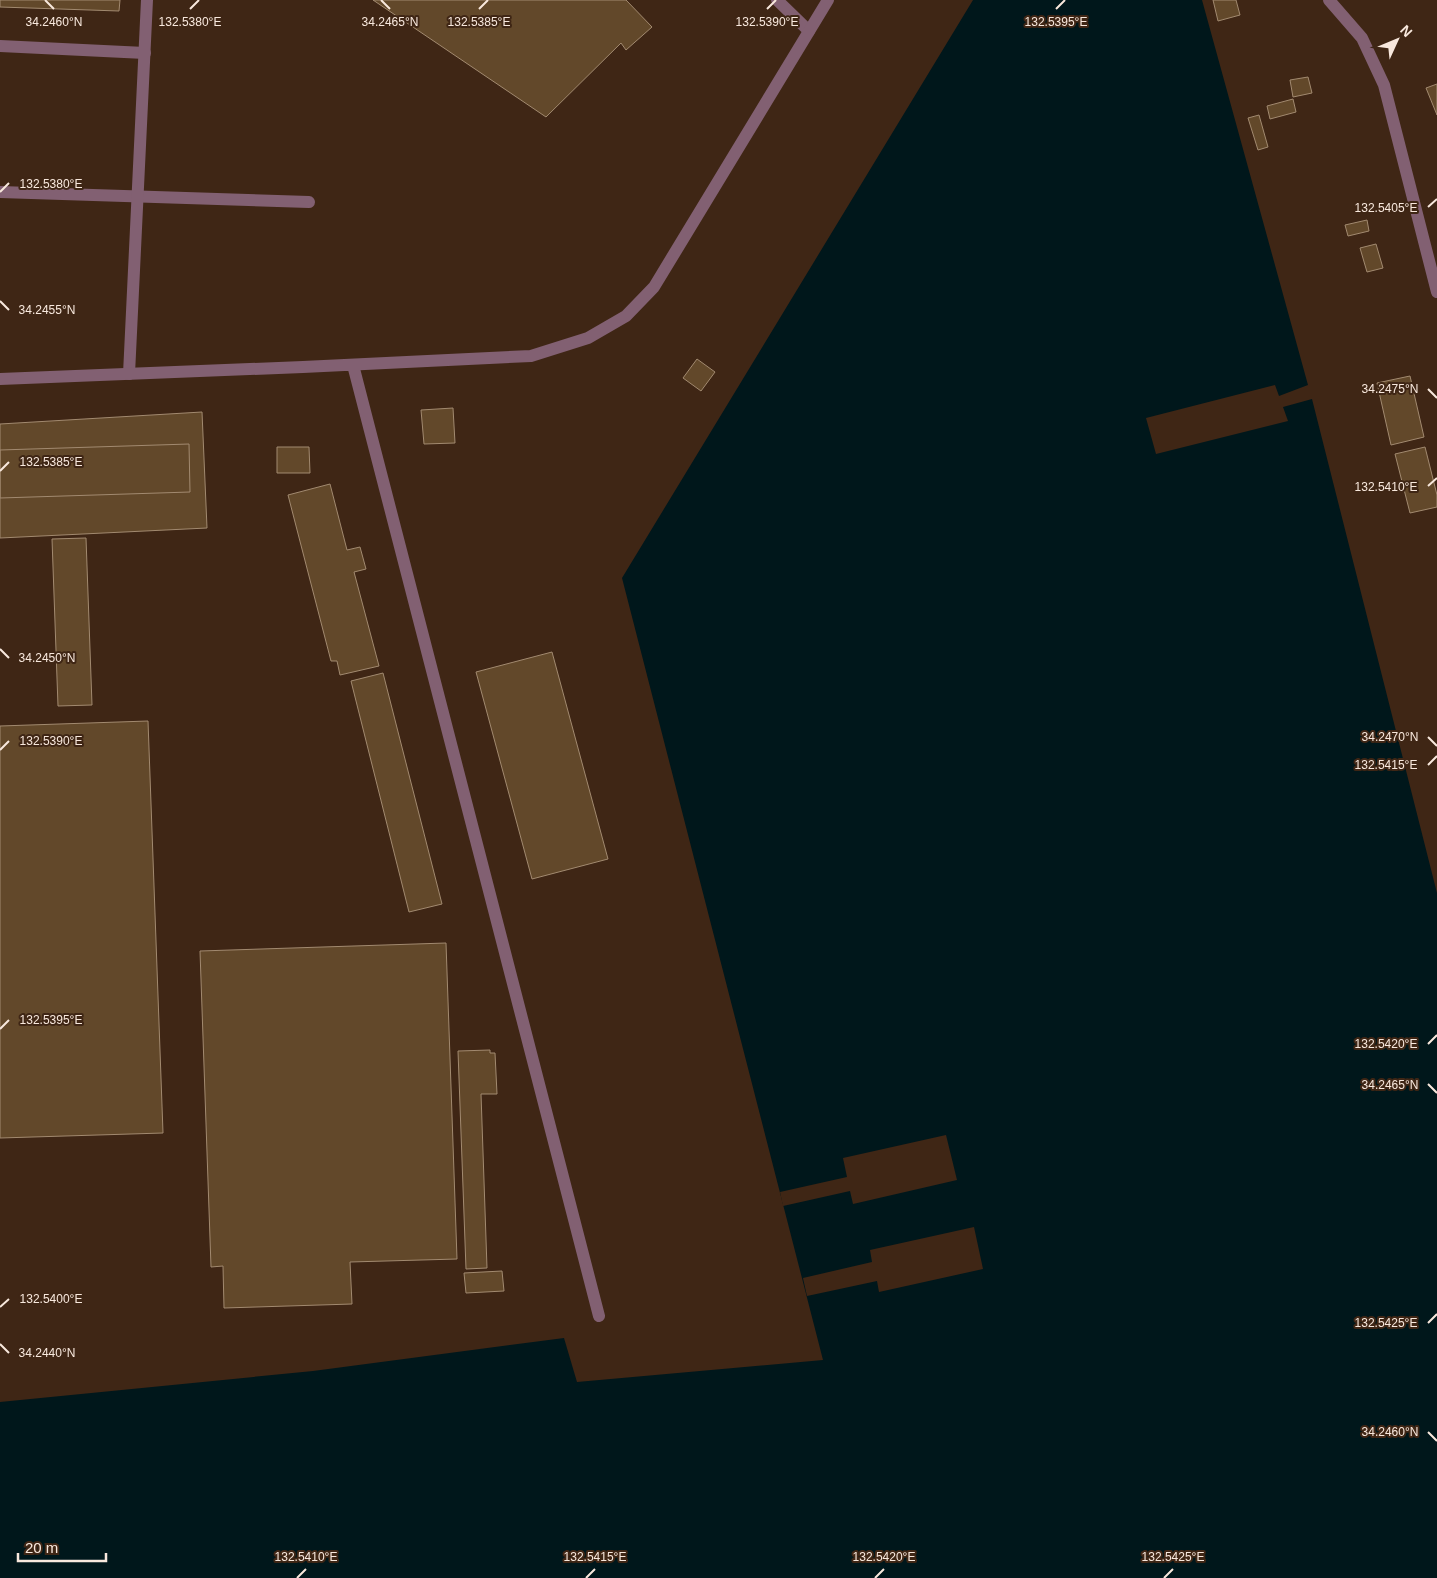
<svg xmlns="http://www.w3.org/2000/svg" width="1437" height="1578" viewBox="0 0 1437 1578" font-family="Arial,sans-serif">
<rect width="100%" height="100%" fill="#3f2615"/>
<!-- water -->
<path fill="#00171b" d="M973 0H1202L1308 385 1279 396 1275 385 1146 418 1156 454 1288 421 1283 407 1312 399 1437 893V1578H0V1402L313 1371 564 1338 577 1382 823 1360 622 578Z"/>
<!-- pier -->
<path fill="#3f2615" d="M946 1135 957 1180 853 1204 850 1191 783 1206 780 1192 847 1177 843 1158Z
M974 1227 983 1269 879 1292 877 1281 807 1296 803 1278 872 1262 870 1250Z"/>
<!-- building -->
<path fill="#62482a" stroke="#a28a70" d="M0 0H120L119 11 0 7Z
M373 0H626L652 27 626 50 621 43 546 117Z
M1213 0H1236L1240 15 1218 21Z
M1308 77 1312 93 1293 97 1290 80Z
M1437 84V115L1426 88Z
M1293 99 1296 112 1270 119 1267 106Z
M1259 115 1268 147 1258 150 1248 118Z
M1367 220 1369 231 1348 236 1345 225Z
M1376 244 1383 268 1367 272 1360 248Z
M697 359 715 372 701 391 683 378Z
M1410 376 1424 437 1391 445 1377 383Z
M453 408 455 443 424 444 421 410Z
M202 412 207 528 0 538V424Z
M189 444 190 492 0 498V450Z
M277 447H309L310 473H277Z
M1425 447 1437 495V507L1410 513 1395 454Z
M330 484 347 550 360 547 366 569 354 572 379 666 340 675 337 661H331L288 495Z
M86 538 92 705 58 706 52 539Z
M552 652 608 859 532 879 476 672Z
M383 673 442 904 409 912 351 681Z
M148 721 163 1133 0 1138V726Z
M446 943 457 1259 350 1262 352 1304 224 1308 223 1266 211 1267 200 951Z
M490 1050V1053H495L497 1094H481L487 1268 466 1269 458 1051Z
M502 1271 504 1291 466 1293 464 1273Z"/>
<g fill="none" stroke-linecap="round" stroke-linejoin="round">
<!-- service -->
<path stroke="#826072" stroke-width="12" d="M0 46 145 53
M0 192 309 202"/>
<!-- minor -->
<path stroke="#826072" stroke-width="12" d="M777 0 809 31
M129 374 147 0"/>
<!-- tertiary -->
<path stroke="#826072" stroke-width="12" d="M1329 0 1362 38 1384 85 1437 292
M353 365 599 1316
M0 379 303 367 531 356 588 338 626 316 654 287 828 0"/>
</g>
<!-- ticks -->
<path fill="none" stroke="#f8e8dd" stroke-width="2" d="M45 0 54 9M381 0 390 9M190 9 199 0M479 9 488 0M767 9 776 0M1056 9 1065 0M0 192 9 183M1428 207 1437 199M0 301 9 310M1428 389 1437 398M0 471 9 462M1428 486 1437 478M0 649 9 658M1428 737 1437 746M0 750 9 741M1428 765 1437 756M0 1029 9 1020M1428 1044 1437 1035M1428 1084 1437 1093M0 1307 9 1299M1428 1323 1437 1314M0 1344 9 1353M1428 1432 1437 1441M297 1578 306 1569M586 1578 595 1569M875 1578 884 1569M1164 1578 1173 1569"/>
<g font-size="12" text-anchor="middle" fill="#f8e8dd" stroke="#3f2615" stroke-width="4" stroke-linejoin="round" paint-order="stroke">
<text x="190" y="26">132.5380°E</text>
<text x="479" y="26">132.5385°E</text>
<text x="767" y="26">132.5390°E</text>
<text x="1056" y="26">132.5395°E</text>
<text x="54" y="26">34.2460°N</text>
<text x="390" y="26">34.2465°N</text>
<text x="51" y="188">132.5380°E</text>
<text x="1386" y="212">132.5405°E</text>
<text x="47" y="314">34.2455°N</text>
<text x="1390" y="393">34.2475°N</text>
<text x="51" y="466">132.5385°E</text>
<text x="1386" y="491">132.5410°E</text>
<text x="47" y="662">34.2450°N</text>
<text x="1390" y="741">34.2470°N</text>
<text x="51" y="745">132.5390°E</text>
<text x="1386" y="769">132.5415°E</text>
<text x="51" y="1024">132.5395°E</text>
<text x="1386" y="1048">132.5420°E</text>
<text x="1390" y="1089">34.2465°N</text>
<text x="51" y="1303">132.5400°E</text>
<text x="1386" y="1327">132.5425°E</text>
<text x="47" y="1357">34.2440°N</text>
<text x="1390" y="1436">34.2460°N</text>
<text x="306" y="1561">132.5410°E</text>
<text x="595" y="1561">132.5415°E</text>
<text x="884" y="1561">132.5420°E</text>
<text x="1173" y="1561">132.5425°E</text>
</g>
<!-- north arrow -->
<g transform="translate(1397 40) rotate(46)" stroke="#3f2615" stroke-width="4" paint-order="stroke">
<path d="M0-4L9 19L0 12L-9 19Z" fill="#f8e8dd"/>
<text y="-8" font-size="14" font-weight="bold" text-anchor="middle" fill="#f8e8dd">N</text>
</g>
<!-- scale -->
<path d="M18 1553v8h88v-8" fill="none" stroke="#f8e8dd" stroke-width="2.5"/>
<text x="25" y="1553" font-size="15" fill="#f8e8dd" stroke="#3f2615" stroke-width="4" paint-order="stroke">20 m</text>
</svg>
